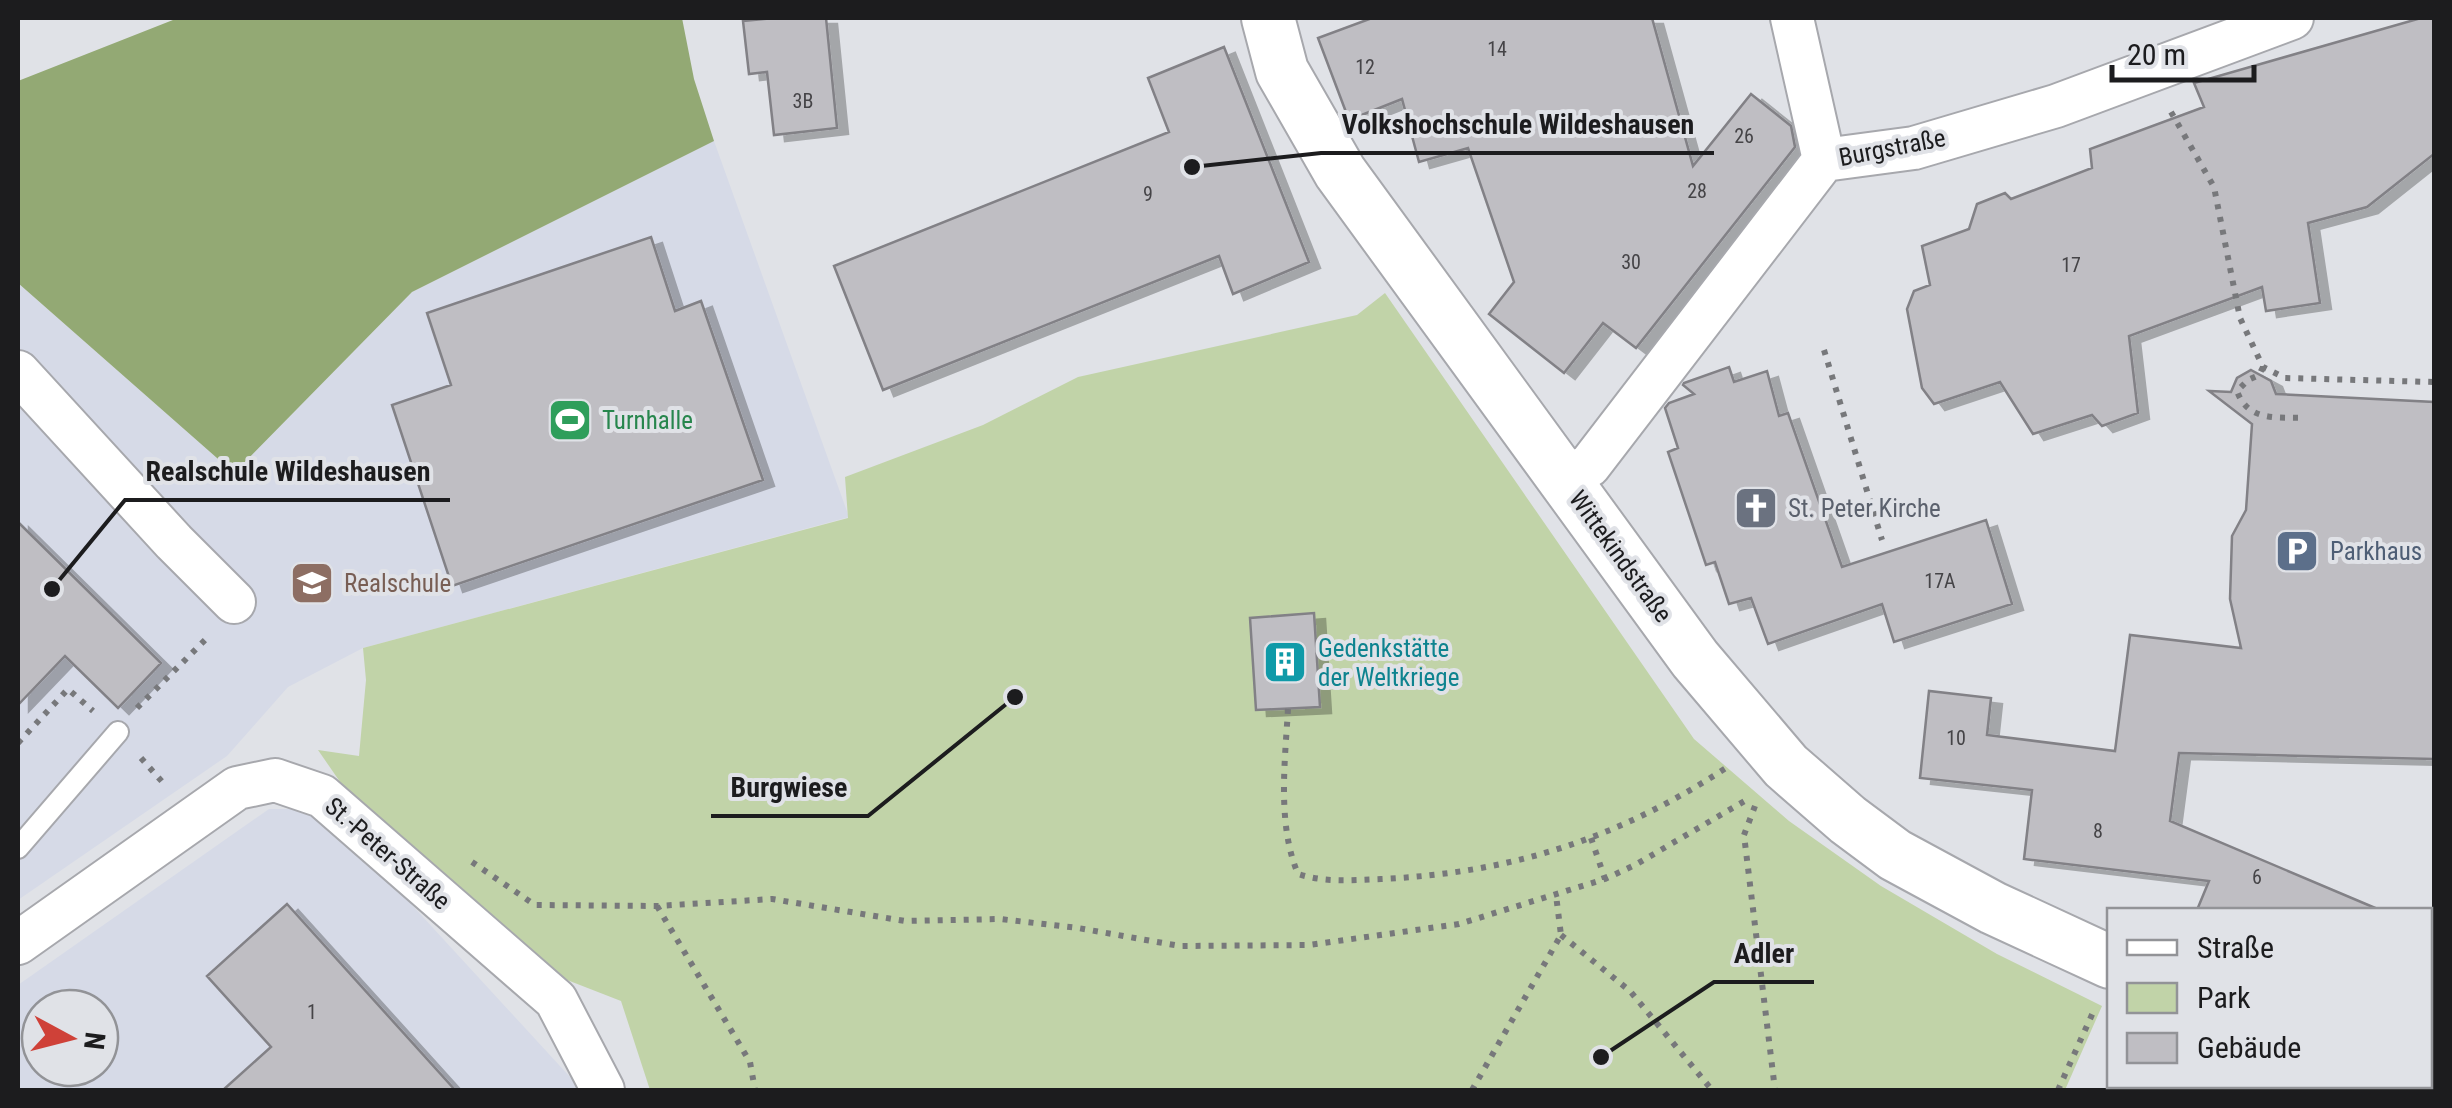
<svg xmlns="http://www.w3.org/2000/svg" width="2452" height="1108" viewBox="0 0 2452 1108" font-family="'Roboto Condensed',sans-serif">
<defs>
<filter id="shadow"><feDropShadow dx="11" dy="6" stdDeviation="0" flood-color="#0004"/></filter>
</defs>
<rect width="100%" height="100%" fill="#e0e2e7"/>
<!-- built -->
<path fill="#d6dae7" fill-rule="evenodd" d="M714 141 849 517 363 648 288 687 227 756 18 900V283L234 473 412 292Z
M269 809H312L377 867 582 1090H18V985ZM40 1008H100V1068H40Z"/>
<!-- green -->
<path fill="#c1d3a8" d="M1385 293 1694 739 1789 821 1881 886 1997 954 2102 1006 2065 1090H650L621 1001 544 971 365 818 318 750 359 756 366 680 363 648 848 518 845 477 983 425 1078 377 1357 315Z"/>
<!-- forest -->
<path fill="#93a974" d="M178 18H682L694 79 714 141 412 292 234 473 18 283V81Z"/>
<!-- building -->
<path fill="#bfbec3" stroke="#828186" stroke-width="2.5" filter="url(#shadow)" d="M775 18H826L837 128 774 135 767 72 749 74 743 21Z
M1372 18H1652L1693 166 1751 94 1791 126 1795 147 1636 348 1603 323 1564 373 1489 314 1514 282 1468 148 1419 162 1402 99 1349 120 1318 38Z
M2421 18H2434V154L2367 207 2308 223 2320 303 2266 311 2262 287 2129 336 2138 413 2102 426 2092 415 2033 434 2000 382 1934 404 1922 388 1907 309 1914 291 1930 285 1922 246 1969 229 1977 204 2005 193 2011 199 2092 168 2090 149 2204 107 2194 83Z
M1224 47 1309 262 1233 294 1219 256 883 390 834 266 1169 132 1148 78Z
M651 237 675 311 701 301 763 480 452 586 392 405 451 385 427 313Z
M1729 367 1734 382 1767 371 1779 416 1788 413 1842 567 1986 520 2012 604 1894 642 1882 604 1768 644 1751 598 1729 604 1715 562 1706 565 1668 452 1678 448 1665 408 1669 403 1694 394 1683 385 1684 383Z
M2251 370 2271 381 2276 394 2434 402V759L2179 753 2170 821 2380 910H2197L2209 881 2024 859 2032 790 1920 778 1929 691 1991 698 1987 735 2115 751 2130 635 2241 648 2230 599 2232 536 2246 510 2252 424 2209 391 2231 392 2237 378Z
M18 522 161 663 118 708 65 656 18 705Z
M1314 613 1320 707 1256 710 1250 618Z
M287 904 455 1090H223L271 1047 207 976Z"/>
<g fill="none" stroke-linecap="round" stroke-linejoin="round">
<!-- service casing -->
<g stroke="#a7a8ad" stroke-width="24">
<path id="service" d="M18 848 118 732"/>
</g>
<!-- minor casing -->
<g stroke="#a7a8ad" stroke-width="46">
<path id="minor" d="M1792 18 1824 160
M18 372 174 542 234 602
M1564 477 1589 466 1824 160 1914 148 2056 106 2292 18
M18 943 237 788 275 780 322 796 556 1000 603 1090"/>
</g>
<!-- tertiary casing -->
<g stroke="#a7a8ad" stroke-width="56">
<path id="tertiary" d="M1268 18 1282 71 1340 172 1695 659 1786 766 1848 820 1895 855 1993 908 2110 962
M2384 1086 2395 1090"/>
</g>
<!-- path -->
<path stroke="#77787b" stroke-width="6" stroke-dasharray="5 8" stroke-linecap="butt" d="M2171 112 2214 187 2240 318 2263 367 2285 378 2434 382
M1824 350 1882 540
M2263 367 2259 375 2248 380 2237 391C2248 422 2277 417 2305 418
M137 708 210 635
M1288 709C1285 762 1277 824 1298 874 1326 883 1352 880 1381 879 1511 873 1617 839 1726 768
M18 743 68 689 93 711
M141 758 166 786
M1755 806 1744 835 1775 1090
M1591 838 1605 879
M472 862 535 905 657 906 772 899 905 921 1000 919 1078 928 1180 946 1309 945 1459 924 1605 879 1635 865 1748 799
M657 906 750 1062 755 1090
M1561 935 1630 991 1712 1090
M1472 1090 1561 935 1556 895
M2058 1090 2095 1008"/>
<!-- service -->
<use href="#service" stroke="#fff" stroke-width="20"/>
<!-- minor -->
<use href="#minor" stroke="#fff" stroke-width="42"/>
<!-- tertiary -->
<use href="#tertiary" stroke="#fff" stroke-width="52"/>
</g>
<!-- icons -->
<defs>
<g id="stadium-square" transform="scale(2.25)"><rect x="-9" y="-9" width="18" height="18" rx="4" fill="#2e9e5b" stroke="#e0e2e7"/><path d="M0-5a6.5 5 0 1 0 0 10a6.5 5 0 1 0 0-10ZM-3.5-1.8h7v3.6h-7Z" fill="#fff"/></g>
<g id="church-square" transform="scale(2.25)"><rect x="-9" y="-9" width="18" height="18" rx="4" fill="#6b7280" stroke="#e0e2e7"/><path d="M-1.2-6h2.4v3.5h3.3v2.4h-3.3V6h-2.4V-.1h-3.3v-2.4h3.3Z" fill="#fff"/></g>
<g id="parking-square" transform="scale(2.25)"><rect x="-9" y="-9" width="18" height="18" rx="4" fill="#5c6f8a" stroke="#e0e2e7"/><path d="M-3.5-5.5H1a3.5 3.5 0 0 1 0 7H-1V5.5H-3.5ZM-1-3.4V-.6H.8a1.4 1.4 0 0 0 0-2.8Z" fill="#fff"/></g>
<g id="school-square" transform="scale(2.25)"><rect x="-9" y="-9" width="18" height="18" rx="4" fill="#8d6e63" stroke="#e0e2e7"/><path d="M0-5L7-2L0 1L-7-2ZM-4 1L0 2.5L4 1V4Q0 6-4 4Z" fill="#fff"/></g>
<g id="building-square" transform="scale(2.25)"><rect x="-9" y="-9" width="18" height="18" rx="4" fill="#0f9aa8" stroke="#e0e2e7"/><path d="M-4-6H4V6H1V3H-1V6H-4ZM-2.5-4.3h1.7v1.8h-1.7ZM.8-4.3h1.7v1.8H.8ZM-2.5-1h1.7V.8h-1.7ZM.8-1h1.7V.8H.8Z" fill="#fff"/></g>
</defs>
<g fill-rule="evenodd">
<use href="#stadium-square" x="570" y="420"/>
<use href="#church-square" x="1756" y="508"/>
<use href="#parking-square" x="2297" y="551"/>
<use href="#school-square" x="312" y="583"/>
<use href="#building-square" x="1285" y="662"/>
</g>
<g text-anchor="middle" stroke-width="8" stroke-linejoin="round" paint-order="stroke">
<!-- number labels -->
<g font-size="20" fill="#454447">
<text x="1497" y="56">14</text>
<text x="1365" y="74">12</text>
<text x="803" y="108">3B</text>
<text x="1744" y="143">26</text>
<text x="1697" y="198">28</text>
<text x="1148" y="201">9</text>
<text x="1631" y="269">30</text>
<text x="2071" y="272">17</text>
<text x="1940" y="588">17A</text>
<text x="1956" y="745">10</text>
<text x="2098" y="838">8</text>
<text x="2257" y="884">6</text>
<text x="312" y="1019">1</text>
</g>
<!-- street labels -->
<g font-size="25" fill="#1c1c1e" stroke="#e0e2e7">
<text transform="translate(1892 147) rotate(-11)" y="9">Burgstraße</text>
<text transform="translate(1621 556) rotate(54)" y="9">Wittekindstraße</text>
<text transform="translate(388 853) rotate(41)" y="9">St.-Peter-Straße</text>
</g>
<!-- leisure labels -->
<g font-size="25" fill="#27864d" stroke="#e0e2e7" text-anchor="start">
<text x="602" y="429">Turnhalle</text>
</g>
<!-- worship labels -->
<g font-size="25" fill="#5b616d" stroke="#e0e2e7" text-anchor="start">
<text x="1788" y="517">St. Peter Kirche</text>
</g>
<!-- service labels -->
<g font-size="25" fill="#4e5e75" stroke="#e0e2e7" text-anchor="start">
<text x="2330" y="560">Parkhaus</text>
</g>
<!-- education labels -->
<g font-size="25" fill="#785e54" stroke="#e0e2e7" text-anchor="start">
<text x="344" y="592">Realschule</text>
</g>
<!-- culture labels -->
<g font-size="25" fill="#0d838f" stroke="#e0e2e7" text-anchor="start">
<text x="1318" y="657">Gedenkstätte<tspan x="1318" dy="29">der Weltkriege</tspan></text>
</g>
</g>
<!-- callouts -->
<path fill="none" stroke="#1c1c1e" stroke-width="4" d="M1192 167L1321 153H1714M52 589L125 500H450M1015 697L868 816H711M1601 1057L1714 982H1814"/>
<g fill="#1c1c1e" stroke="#e0e2e7" stroke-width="4">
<circle cx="1192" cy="167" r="10"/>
<circle cx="52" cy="589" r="10"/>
<circle cx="1015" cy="697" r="10"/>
<circle cx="1601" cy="1057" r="10"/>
</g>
<g font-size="28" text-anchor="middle" font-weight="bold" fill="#1c1c1e" stroke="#e0e2e7" stroke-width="8" stroke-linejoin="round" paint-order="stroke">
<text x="1518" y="134">Volkshochschule Wildeshausen</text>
<text x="288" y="481">Realschule Wildeshausen</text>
<text x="789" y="797">Burgwiese</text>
<text x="1764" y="963">Adler</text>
</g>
<!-- border -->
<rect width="2452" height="1108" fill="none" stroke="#1c1c1e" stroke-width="40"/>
<!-- legend -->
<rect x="2107" y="908" width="325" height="180" fill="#e0e2e7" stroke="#929397" stroke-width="2.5"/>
<rect x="2127" y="940" width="50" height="15" fill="#ffffff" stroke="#929397" stroke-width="2.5"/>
<text x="2197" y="958" font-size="30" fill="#1c1c1e">Straße</text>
<rect x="2127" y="983" width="50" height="30" fill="#c1d3a8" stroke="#929397" stroke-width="2.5"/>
<text x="2197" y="1008" font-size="30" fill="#1c1c1e">Park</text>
<rect x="2127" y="1033" width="50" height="30" fill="#bfbec3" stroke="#929397" stroke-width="2.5"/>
<text x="2197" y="1058" font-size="30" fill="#1c1c1e">Gebäude</text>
<!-- north arrow -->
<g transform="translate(70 1038) rotate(97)"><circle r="48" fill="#e0e2e7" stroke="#929397" stroke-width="2.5"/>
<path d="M0-8L18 38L0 25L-18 38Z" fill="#cf4138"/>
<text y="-15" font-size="28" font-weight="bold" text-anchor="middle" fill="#1c1c1e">N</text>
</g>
<!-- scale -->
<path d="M2112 65v15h142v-15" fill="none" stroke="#1c1c1e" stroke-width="5"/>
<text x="2127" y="65" font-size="30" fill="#1c1c1e" stroke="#e0e2e7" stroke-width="8" paint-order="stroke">20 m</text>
</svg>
